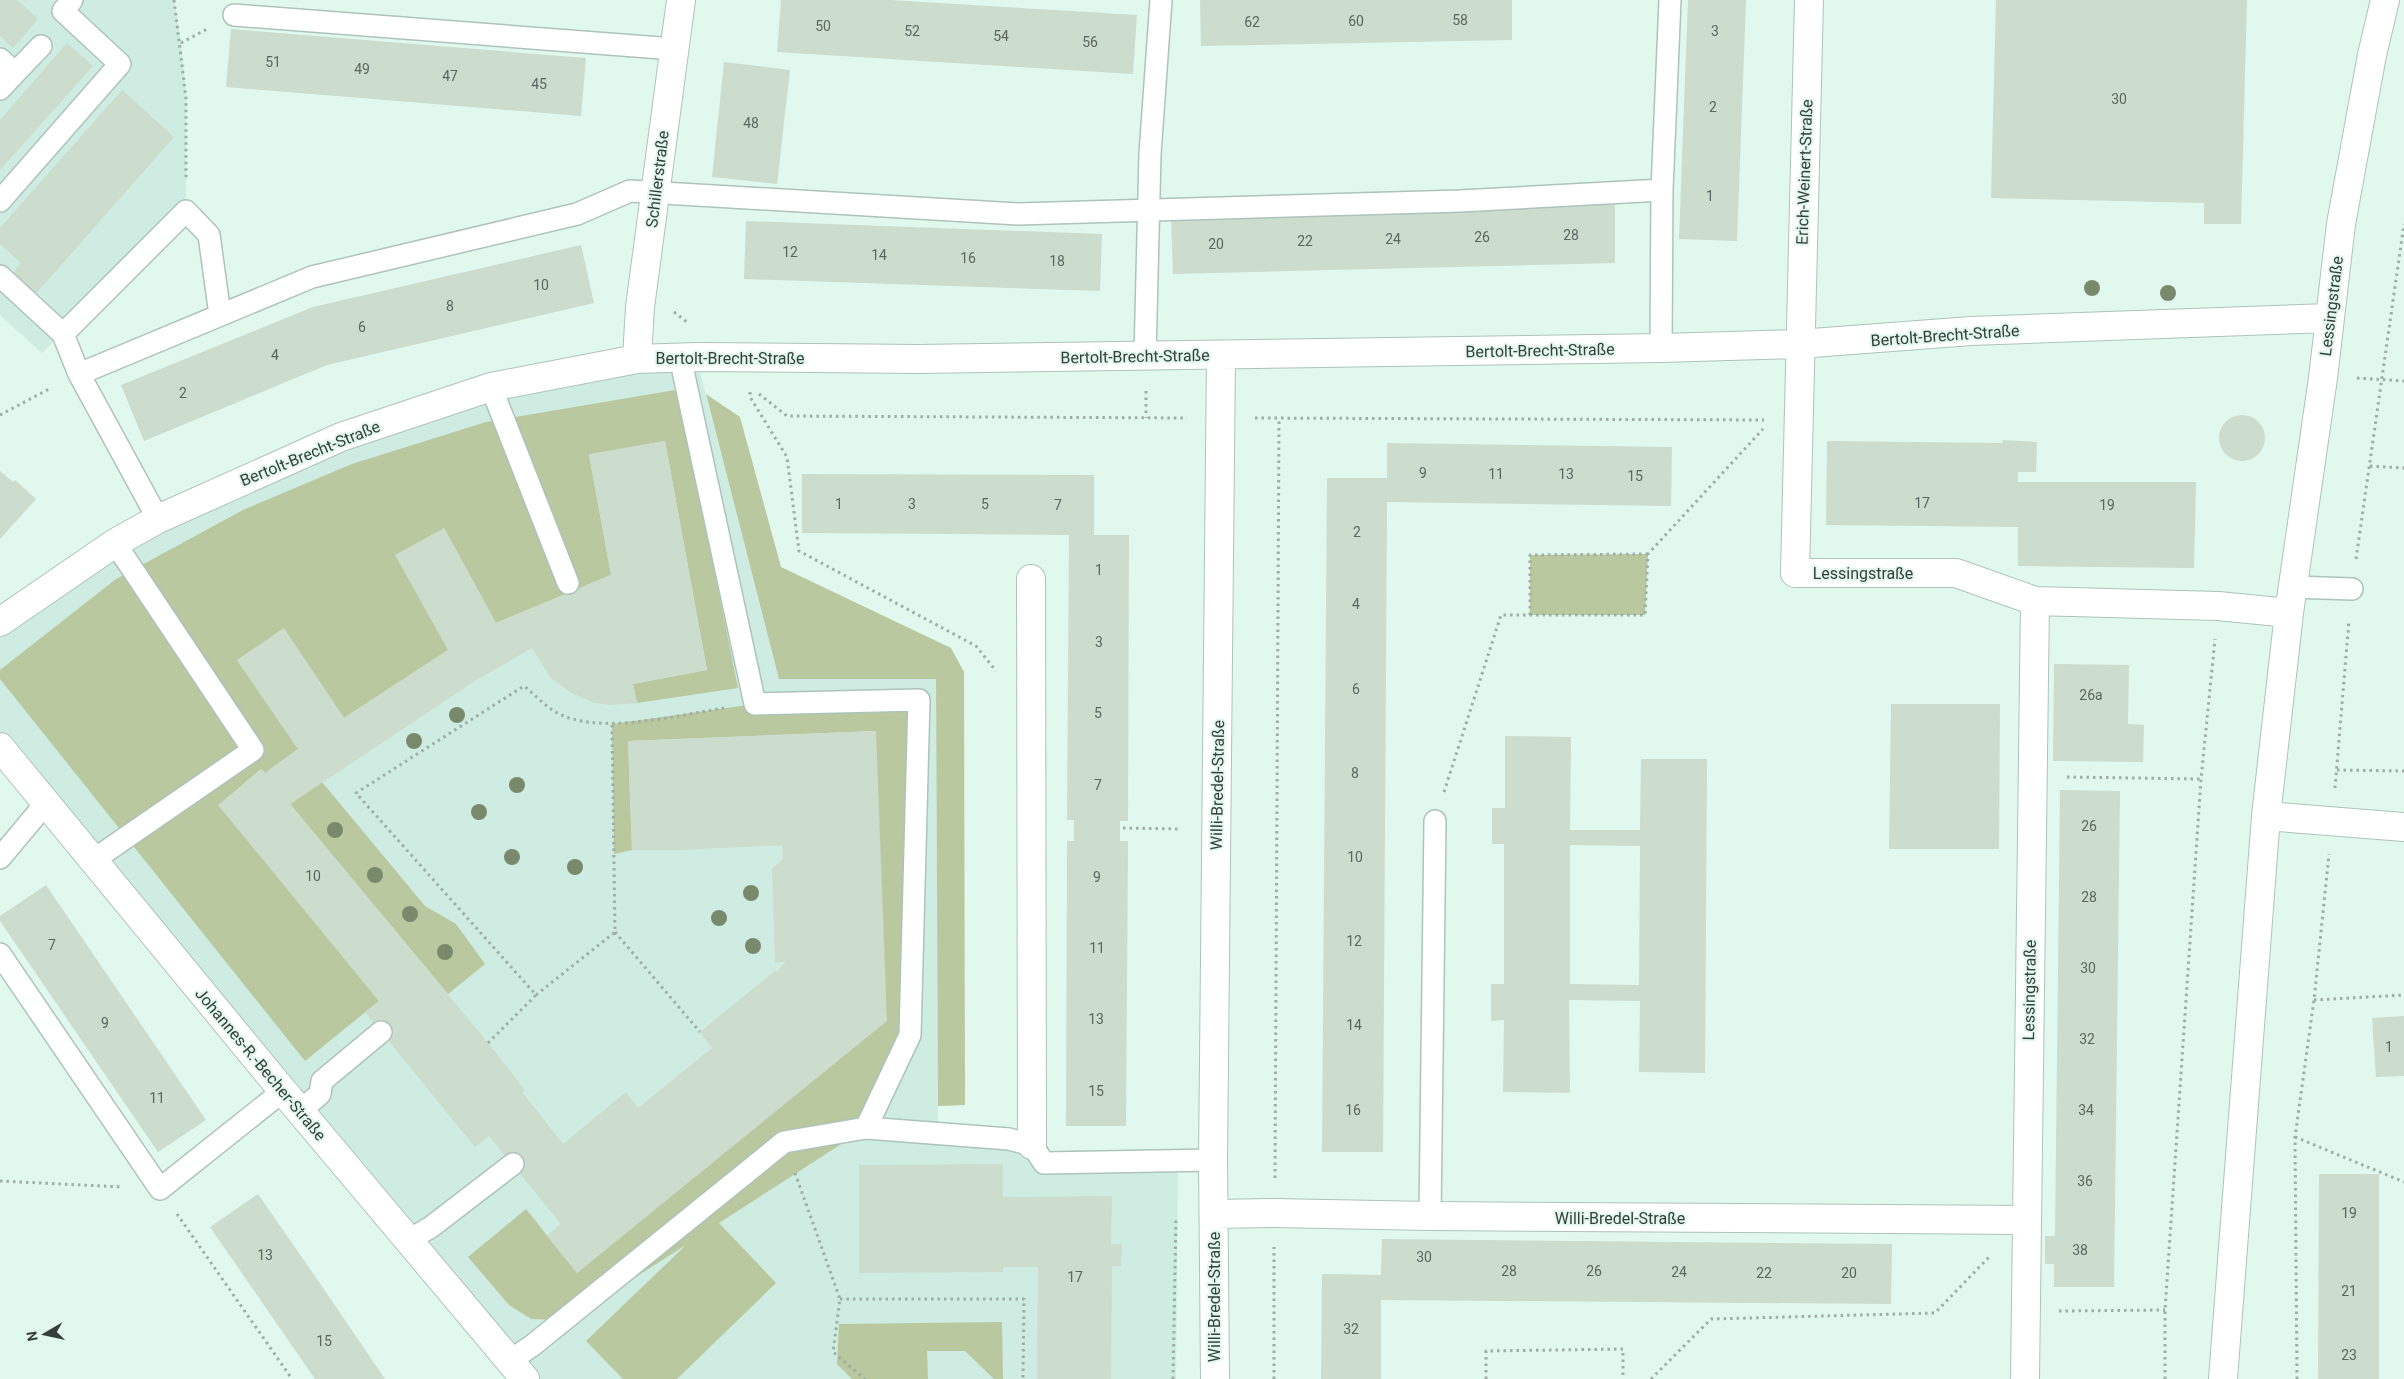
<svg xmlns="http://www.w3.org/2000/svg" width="2404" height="1379" viewBox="0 0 2404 1379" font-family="Roboto,sans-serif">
<rect width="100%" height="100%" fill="#e1f8ef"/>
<!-- built -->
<path fill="#ceece1" d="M0 0H174L181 43 186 98V211L42 353 0 315Z
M696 357 779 679 936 678 938 1140 1009 1139 1044 1163 1178 1161 1176 1379H525L0 747V622L115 543 491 387Z"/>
<!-- green -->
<path fill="#b9c89e" d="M675 390 684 419 738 688 637 703 633 684 707 670 665 441 589 455 611 575 496 623 444 528 448 650 344 718 284 629 237 660 298 749 265 773 261 769 219 805 379 1001 305 1061 0 679V670L116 579 243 510 352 464 486 422Z
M706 394 740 417 781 567 951 648 964 672 965 1105 938 1106 936 679H779Z
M1648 554 1645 615H1530V555Z
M919 700 910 1035 866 1128 719 1223 776 1283 677 1379H623L586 1341 686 1245 609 1294 556 1320 531 1319 509 1305 468 1257 526 1209 577 1273 761 1122 876 731 628 741 632 850 614 854 612 724 755 704Z
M322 782 425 906 456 924 485 964 448 994 290 804Z
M1002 1322 1003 1379H994L965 1351H927L928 1379H852L837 1364 839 1324Z"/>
<!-- building -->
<path fill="#ccdccd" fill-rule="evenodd" d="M0 0H17L38 19 13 48 0 36Z
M781 0H890L1137 15 1133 74 777 52Z
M1200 0H1512V40L1201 46Z
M1688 0H1746L1737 241 1679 239Z
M1996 0H2247L2241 224H2204V203L1991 198Z
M231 29 586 58 581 116 226 87Z
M67 43 93 66 0 170V120Z
M724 62 790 70 777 184 712 177Z
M122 90 174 137 33 297 10 276 21 263 0 244V228Z
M1615 204V263L1173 274 1171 215Z
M746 221 1102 234 1100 291 744 279Z
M581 245 594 303 327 365 144 441 121 385 313 307Z
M2219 438a23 23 0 1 1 46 0a23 23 0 1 1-46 0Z
M2002 440 2037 442 2036 472H2018V482H2196L2194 568 2018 566V527L1826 525 1827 441 2003 443Z
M665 441 707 670 633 684 637 703 609 705 591 702 570 692 551 678 532 648 473 682 290 804 488 1043 525 1090 522 1092 563 1144 626 1092 638 1108 712 1048 700 1032 776 970 777 972 786 961 775 963 772 869 783 859 782 845 681 850H632L628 741 876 731 887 1021 577 1273 547 1236 561 1224 489 1136 475 1147 365 1012 379 1001 218 805 262 769 265 773 298 749 237 660 284 628 344 718 448 650 395 555 444 528 496 623 611 575 589 454Z
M1387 443 1672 447 1671 506 1387 502 1383 1152H1322L1327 478H1387Z
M0 471 13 482 15 480 36 499 0 539Z
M802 474 1094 475V535H1129L1128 821H1120V841H1128L1126 1126H1066L1067 841H1074V820H1067L1069 535 802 533Z
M2054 664 2129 665 2128 724 2144 725 2143 762 2053 761Z
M1891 704H2000L1999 849H1889Z
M1505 736 1571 737 1570 830H1640L1641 759H1707L1705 1073 1639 1072 1640 1001 1569 1000 1570 1093 1503 1092 1504 1020 1491 1021V984H1504V844H1492V808H1505ZM1570 845 1640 846 1639 985 1570 984Z
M2060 790 2120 791 2114 1287H2054V1264H2045V1236H2055Z
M46 885 206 1120 158 1152 0 921V916Z
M2404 1016V1076L2376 1077 2372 1018Z
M1003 1164V1197L1112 1196 1111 1244H1122L1121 1266H1112L1111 1379H1037L1038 1267H1003V1272L859 1273V1165Z
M2319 1174H2379V1379H2318Z
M258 1194 319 1282 385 1379H315L210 1227Z
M1382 1239 1892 1244 1891 1304 1381 1300V1379H1321L1322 1274 1381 1275Z"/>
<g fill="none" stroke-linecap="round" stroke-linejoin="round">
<!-- lane casing -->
<g stroke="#adc3bb" stroke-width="24">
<path id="lane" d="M234 15 674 49
M0 59 15 73 0 89
M15 73 41 46
M0 201 120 64 63 11 72 0
M0 276 63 334 79 374 158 519
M63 334 186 211 209 235 220 315
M1661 348 1662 190 1670 0
M1145 356 1150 154 1161 0
M680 357 755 704 919 700 910 1035 866 1128
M79 374 312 277 577 214 630 191 1018 214 1460 201 1662 190
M491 387 568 583
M2293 587 2352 589
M0 858 46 803
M92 861 253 750 115 543
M0 954 160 1189 283 1091
M300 1111 320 1094 322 1081 381 1032
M1430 1216 1435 821
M409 1240 431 1227 513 1164
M511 1360 533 1345 784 1142 866 1128 1009 1139 1032 1145 1044 1163 1213 1160"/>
</g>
<!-- street casing -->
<g stroke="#adc3bb" stroke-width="30">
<path id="street" d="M1809 0 1795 573H1956L2035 601
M637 359 640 307 681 0
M1031 579 1032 1145
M0 622 115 543 158 519 341 437 491 387 637 359 696 357 918 359 1661 348 1799 344 1971 331 2329 318
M0 747 283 1091 525 1379
M2266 816 2404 827
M1214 1214 1274 1213 1430 1216 2026 1220
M1215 1379 1213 1160 1221 355
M2025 1379 2035 601 2218 606 2289 613
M2223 1379 2266 816 2289 613 2323 378 2341 224 2372 55 2385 0"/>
</g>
<!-- path -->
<path stroke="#9daea7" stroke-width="3" stroke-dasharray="2.5 4" stroke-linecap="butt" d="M174 0 186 98V181
M181 43 207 29
M674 312 687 322
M2357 378 2404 381
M1146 391V418
M750 392V397L787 457 799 551 976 646 996 671
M759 394 787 416 1187 418
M0 415 51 388
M1255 418 1764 420
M2370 466 2404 468
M2356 559 2404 224
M1530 615V555L1648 554
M2337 770 2404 771
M2067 777 2201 779
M2335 788 2349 620
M1444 792 1501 615H1645L1648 554 1763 429
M1123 828 1181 829
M615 932 700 1032
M536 995 615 932 612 724
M2314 1000 2404 995
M488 1043 536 995 356 793 524 686C534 694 543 704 554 711 595 737 678 715 724 708
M2295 1137 2404 1182
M795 1173 840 1299 833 1352 865 1379
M1275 1178 1279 418
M0 1181 122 1187
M177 1214 292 1379
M840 1299H1024L1023 1379
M2059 1311 2165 1310
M1173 1379 1176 1217
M1274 1379V1247
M1486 1379V1351L1623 1349V1379
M1651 1379 1711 1319 1935 1313 1991 1255
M2165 1379V1310L2201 779 2215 639
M2297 1379 2295 1137 2314 1000 2329 854"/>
<!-- lane -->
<use href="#lane" stroke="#fff" stroke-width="21"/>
<!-- street -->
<use href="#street" stroke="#fff" stroke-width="28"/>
</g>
<!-- trees -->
<g fill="#798a6c">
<circle cx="2092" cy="288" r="8"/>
<circle cx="2168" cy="293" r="8"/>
<circle cx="457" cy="715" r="8"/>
<circle cx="414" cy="741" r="8"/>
<circle cx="517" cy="785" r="8"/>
<circle cx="479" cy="812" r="8"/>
<circle cx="335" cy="830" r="8"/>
<circle cx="512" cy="857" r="8"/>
<circle cx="575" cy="867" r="8"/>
<circle cx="375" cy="875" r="8"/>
<circle cx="751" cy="893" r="8"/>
<circle cx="410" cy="914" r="8"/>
<circle cx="719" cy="918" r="8"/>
<circle cx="753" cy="946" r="8"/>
<circle cx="445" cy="952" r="8"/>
</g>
<g text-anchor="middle" stroke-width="4" stroke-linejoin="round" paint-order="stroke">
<!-- number labels -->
<g font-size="14" fill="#5c6660">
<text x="1460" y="25">58</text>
<text x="1356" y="26">60</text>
<text x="1252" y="27">62</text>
<text x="823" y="31">50</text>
<text x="912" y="36">52</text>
<text x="1715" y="36">3</text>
<text x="1001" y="41">54</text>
<text x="1090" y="47">56</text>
<text x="273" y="67">51</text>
<text x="362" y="74">49</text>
<text x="450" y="81">47</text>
<text x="539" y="89">45</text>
<text x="2119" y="104">30</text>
<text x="1713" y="112">2</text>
<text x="751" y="128">48</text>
<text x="1710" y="201">1</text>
<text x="1571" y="240">28</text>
<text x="1482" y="242">26</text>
<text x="1393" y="244">24</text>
<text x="1305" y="246">22</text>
<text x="1216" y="249">20</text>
<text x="790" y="257">12</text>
<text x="879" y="260">14</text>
<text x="968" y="263">16</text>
<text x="1057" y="266">18</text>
<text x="541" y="290">10</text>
<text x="450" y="311">8</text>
<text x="362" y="332">6</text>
<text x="275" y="360">4</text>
<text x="183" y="398">2</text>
<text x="1423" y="478">9</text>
<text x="1496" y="479">11</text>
<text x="1566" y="479">13</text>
<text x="1635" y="481">15</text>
<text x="1922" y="508">17</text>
<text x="839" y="509">1</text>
<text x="912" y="509">3</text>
<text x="985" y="509">5</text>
<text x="1058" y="510">7</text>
<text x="2107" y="510">19</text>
<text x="1357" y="537">2</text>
<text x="1099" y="575">1</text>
<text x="1356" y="609">4</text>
<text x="1099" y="647">3</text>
<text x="1356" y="694">6</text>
<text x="2091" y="700">26a</text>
<text x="1098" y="718">5</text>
<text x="1355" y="778">8</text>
<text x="1098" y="790">7</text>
<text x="2089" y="831">26</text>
<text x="1355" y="862">10</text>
<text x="313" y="881">10</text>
<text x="1097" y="882">9</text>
<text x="2089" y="902">28</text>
<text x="1354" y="946">12</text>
<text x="52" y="950">7</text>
<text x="1097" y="953">11</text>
<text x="2088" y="973">30</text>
<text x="1096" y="1024">13</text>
<text x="105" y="1028">9</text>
<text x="1354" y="1030">14</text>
<text x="2087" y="1044">32</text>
<text x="2389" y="1052">1</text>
<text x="1096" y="1096">15</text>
<text x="157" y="1103">11</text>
<text x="1353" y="1115">16</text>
<text x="2086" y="1115">34</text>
<text x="2085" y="1186">36</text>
<text x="2349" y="1218">19</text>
<text x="2080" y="1255">38</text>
<text x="265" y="1260">13</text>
<text x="1424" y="1262">30</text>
<text x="1509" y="1276">28</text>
<text x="1594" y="1276">26</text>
<text x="1679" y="1277">24</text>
<text x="1764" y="1278">22</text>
<text x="1849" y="1278">20</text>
<text x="1075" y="1282">17</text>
<text x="2349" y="1296">21</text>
<text x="1351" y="1334">32</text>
<text x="324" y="1346">15</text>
<text x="2349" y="1360">23</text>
</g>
<!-- street labels -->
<g font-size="16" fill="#363e3b" stroke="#e1f8ef">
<text transform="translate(1804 172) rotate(-88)" y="6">Erich-Weinert-Straße</text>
<text transform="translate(657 179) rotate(-83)" y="6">Schillerstraße</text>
<text transform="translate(2331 306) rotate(-83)" y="6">Lessingstraße</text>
<text transform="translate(1945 335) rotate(-4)" y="6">Bertolt-Brecht-Straße</text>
<text transform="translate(1540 350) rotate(-1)" y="6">Bertolt-Brecht-Straße</text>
<text transform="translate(1135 356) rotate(-1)" y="6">Bertolt-Brecht-Straße</text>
<text x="730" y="364">Bertolt-Brecht-Straße</text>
<text transform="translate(310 453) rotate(-22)" y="6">Bertolt-Brecht-Straße</text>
<text x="1863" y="579">Lessingstraße</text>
<text transform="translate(1217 785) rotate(-89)" y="6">Willi-Bredel-Straße</text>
<text transform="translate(2029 990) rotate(-89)" y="6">Lessingstraße</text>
<text transform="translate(261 1064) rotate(50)" y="6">Johannes-R.-Becher-Straße</text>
<text x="1620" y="1224">Willi-Bredel-Straße</text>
<text transform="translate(1214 1297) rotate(-90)" y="6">Willi-Bredel-Straße</text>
</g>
</g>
<!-- north arrow -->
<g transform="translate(45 1334) rotate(261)" stroke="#e1f8ef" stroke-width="4" paint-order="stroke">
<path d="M0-4L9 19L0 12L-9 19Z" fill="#363e3b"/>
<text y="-8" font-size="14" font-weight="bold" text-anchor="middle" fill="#363e3b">N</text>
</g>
</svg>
